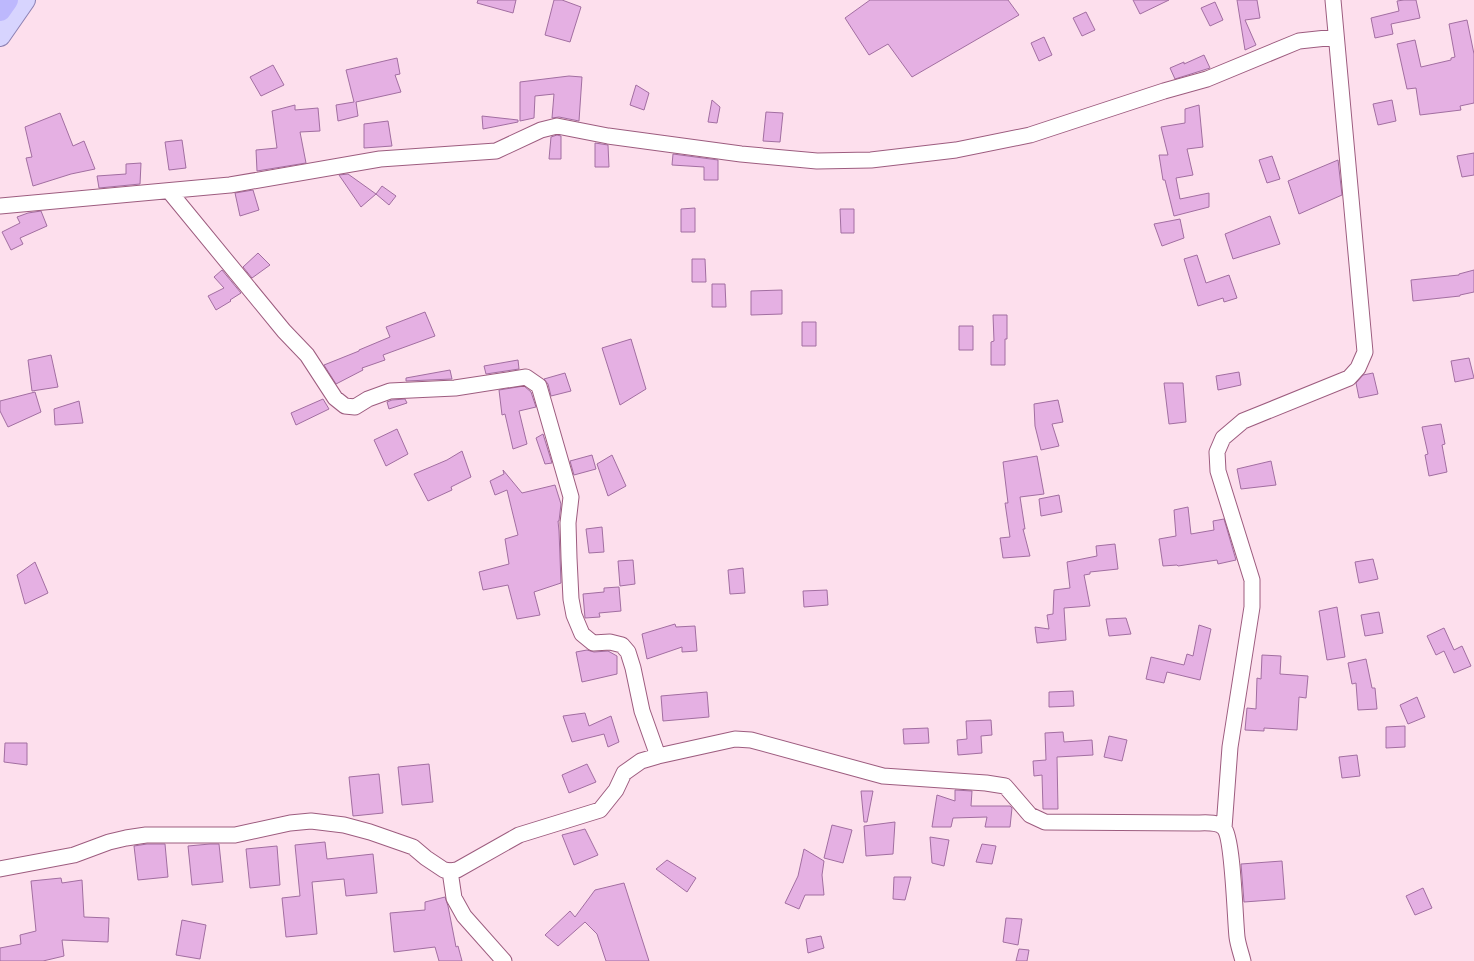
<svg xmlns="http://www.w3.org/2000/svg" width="1474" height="961" viewBox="0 0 1474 961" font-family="'PT Serif',serif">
<rect width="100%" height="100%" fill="#fddfed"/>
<!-- building -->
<path fill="#e5b0e3" stroke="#a26ea1" d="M478 0H516L513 13 477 3Z
M554 0H562L581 7 570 42 545 35Z
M870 0H1008L1019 15 912 77 888 44 869 55 845 18Z
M1133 0H1169L1140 14Z
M1237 0H1257L1260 18 1245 20 1256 45 1245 50Z
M1404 0H1416L1420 18 1391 24 1393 34 1375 38 1371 18 1399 11 1397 1Z
M1215 2 1223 20 1210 26 1201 8Z
M1086 12 1095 30 1082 36 1073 18Z
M1467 20 1474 54V103L1460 106 1461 110 1420 115 1416 88 1407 89 1397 44 1415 40 1421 67 1451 60V58L1455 57 1449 24Z
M1044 37 1052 55 1039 61 1031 43Z
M1204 55 1210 68 1175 79 1170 68 1184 62V64Z
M397 58 400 74 395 75 401 92 356 102 358 116 338 121 336 105 354 102 346 70Z
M273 65 284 85 261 96 250 77Z
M569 76 582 77 579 121 559 117 552 118 554 94 535 96 534 118 520 121V82Z
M636 85 649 93 644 110 630 105Z
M712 100 720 107 717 123 708 122Z
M1392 100 1396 121 1378 125 1373 104Z
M295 105V110L318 108 320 131 300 132 306 163 257 171 256 150 277 148 272 111Z
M1199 105 1203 147 1187 149 1193 175 1176 178 1180 199 1209 193V207L1174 216 1165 180H1163L1159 155H1168L1161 127 1185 123V109Z
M766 112 783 113 780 142 763 141Z
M60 113 73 146 84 141 95 169 71 174 33 186 26 158 32 157 25 127Z
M482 116 518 120V122L483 129Z
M388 121 392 146 364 148V124Z
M557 135 561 136V159H549L551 137Z
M182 140 186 168 169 170 165 142Z
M595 143 608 145 609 167H595Z
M1474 153V175L1462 177 1457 156Z
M673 154 718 160V180H704V167L672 165Z
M1272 156 1280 179 1267 183 1259 160Z
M1338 160 1342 195 1299 214 1288 181Z
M141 163 140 184 99 188 97 176 126 174V164Z
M348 174 376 194 361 207 339 175Z
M382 186 396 196 389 205 376 194Z
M253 190 259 210 240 216 235 193Z
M695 208V232H681V209Z
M840 209H854V233H841Z
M41 211 47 226 20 238 23 244 11 250 2 232 20 223 17 217 28 213Z
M1270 216 1280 244 1233 259 1225 234Z
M1180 219 1184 238 1162 246 1154 224Z
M258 253 270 265 252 278 243 267Z
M1197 255 1206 283 1229 275 1237 298 1224 302 1223 298 1198 306 1184 259Z
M692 259H705L706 282H692Z
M222 270 241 293 230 300 231 301 216 310 208 296 224 288 214 277Z
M1474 270V292L1460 295V296L1413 301 1411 280 1459 275V274Z
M712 284H725L726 307H712Z
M782 290V314L751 315V291Z
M425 312 435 336 383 355 385 360 362 368 363 370 336 384 324 365 359 351V350L390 337 386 327Z
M993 315H1007V339H1005V365H991V342L994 341Z
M802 322H816V346H802Z
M959 326H973V350H959Z
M631 339 646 389 620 405 602 348Z
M51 355 58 387 32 391 28 360Z
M1469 358 1474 378 1455 382 1451 361Z
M518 360 519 369 486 374 484 366Z
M450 370 452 379 406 381V378Z
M1239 372 1241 385 1218 390 1216 376Z
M565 373 571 391 551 396 548 384 544 379Z
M1373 373 1378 394 1359 398 1356 383 1363 375Z
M1164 383H1183L1186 422 1169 424Z
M524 386 531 392 536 407 519 411 527 444 513 449 505 414 502 415 499 390Z
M35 392 41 412 8 427 0 411V401Z
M323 399 329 409 296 425 291 413Z
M405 399 407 403 389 409 387 402 392 400Z
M1058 400 1063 422 1052 424 1059 446 1041 450 1035 426 1034 404Z
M79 401 83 423 55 425 54 409Z
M1441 424 1445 444 1442 445 1447 472 1429 476 1425 455 1428 454 1422 427Z
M397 429 408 454 386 466 374 440Z
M543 434 552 463 545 464 536 438Z
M462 451 471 477 451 487 452 490 428 501 414 474 447 460Z
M592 455 596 469 574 475 570 461Z
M612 455 626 486 608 496 597 464Z
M1037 456 1044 494 1020 497 1025 529H1023L1030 556 1003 558 1000 538 1010 537 1005 503H1008L1003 462Z
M1271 461 1276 485 1241 489 1237 469Z
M503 470 522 493 555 485 561 504 559 521H558L559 531 561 583 534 592 540 615 517 619 508 585 483 590 479 572 509 564 505 539 518 535 507 490 495 495 490 481 504 474Z
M1059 495 1062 512 1041 516 1039 499Z
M1188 507 1191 534 1214 530 1213 521 1224 519 1236 560 1218 564 1217 560 1178 566 1177 565 1163 566 1159 539 1176 536 1174 510Z
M602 527 604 552 589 553 586 529Z
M1115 544 1118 569 1090 572V574L1084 575 1090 606 1064 608 1066 640 1037 643 1035 627 1049 629 1047 615 1053 614 1054 590 1070 588 1067 562 1097 556 1096 546Z
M1373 559 1378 579 1359 583 1355 562Z
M633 560 635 584 620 586 618 561Z
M35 562 48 593 25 604 17 575Z
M743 568 745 593 730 594 728 570Z
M619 587 621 611 599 613 600 617 585 618 583 594 604 592V588Z
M827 590 828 605 804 607 803 591Z
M1337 607 1345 657 1327 660 1319 611Z
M1379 612 1383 633 1365 636 1361 615Z
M1126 618 1131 634 1109 636 1106 619Z
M675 624 676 627 695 626 697 651 682 652V647L647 659 642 634Z
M1199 625 1211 629 1200 680 1167 672 1164 683 1146 679 1151 657 1184 665 1187 654 1193 656Z
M1444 628 1454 650 1462 646 1471 666 1454 673 1444 651 1436 655 1427 636Z
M587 650 594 652 608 651 617 656V674L582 682 576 652Z
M1262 655 1281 656 1280 674 1308 676 1306 698 1299 697 1297 730 1264 728V731L1245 730 1247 708 1256 709 1257 678 1261 679Z
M1366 659 1372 688H1375L1377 709 1358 710 1356 683 1352 684 1348 663Z
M1073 691 1074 706 1049 707V692Z
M707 692 709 717 663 721 661 696Z
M1417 697 1425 717 1408 724 1400 705Z
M585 713 589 726 611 716 619 742 608 747 604 734 572 742 563 716Z
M991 720 992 735 981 736 982 753 958 755 957 740 967 739 966 721Z
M1405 726V747L1386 748V727Z
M928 728 929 743 904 744 903 729Z
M1063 732 1064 742 1092 740 1093 755 1057 757 1058 809H1043L1042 775 1034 776 1033 761 1046 760 1045 733Z
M1109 736 1127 740 1122 761 1104 757Z
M5 743H27V765L4 762Z
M1357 755 1360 776 1342 778 1339 757Z
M429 764 433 802 402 805 398 767Z
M587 764 596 782 569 793 562 775Z
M379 774 383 813 353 816 349 777Z
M955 790 972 791 971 806H1010L1012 808 1010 827H985L987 817 953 818 951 827H932L937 795 955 801Z
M861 791H873L867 822H864Z
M895 822 893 854 866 856 864 826Z
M832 825 852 830 843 863 824 858Z
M585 829 598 855 574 865 562 835Z
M930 837 949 840 944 866 932 863Z
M325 842 327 859 373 854 377 893 346 896 344 879 312 882 317 934 286 937 282 898 300 896 295 845Z
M147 844H165L168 877 138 880 134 846Z
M210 844H219L223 882 192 885 188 846Z
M982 844 996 846 992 864 976 862Z
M277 846 280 885 250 888 246 849Z
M804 849 824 861 822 875 824 895H805L799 909 785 903 798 876Z
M667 860 696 878 687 892 656 869Z
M1282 861 1285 899 1244 902 1241 864Z
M894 877H911L905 900 893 899Z
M61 878 62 883 82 880 84 917 109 918 108 942 62 940 64 956 43 961H0V948L21 944 20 935 36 931 31 881Z
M624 883 649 961H606L597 934 585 922 558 946 545 935 570 911 575 917 595 890Z
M1423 888 1432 908 1415 915 1406 896Z
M445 897 448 906 456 947 458 946 462 961H439L435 947 394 952 390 913 425 910V902Z
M1006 918 1022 919 1018 945 1003 942Z
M182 920 206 925 200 959 176 955Z
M821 936 824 948 808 953 806 939Z
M1019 949 1029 950 1027 961H1016Z"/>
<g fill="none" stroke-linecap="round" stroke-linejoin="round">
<!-- minor casing -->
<g stroke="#9d5c7f" stroke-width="17">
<path id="minor" d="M169 191 284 331 307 355 335 398 345 406 355 407 368 399 390 391 455 388 526 377 539 386 571 497 568 523 569 558 571 599 574 615 582 634 593 643 610 642 622 645 628 652 633 668 642 711 658 756
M0 206 230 185 380 159 496 151 541 130 557 126 608 136 741 154 817 161 871 160 956 150 1030 135 1164 91 1207 79 1299 41 1336 37
M1224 828 1230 747 1252 607V580L1218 471 1217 452 1223 438 1243 421 1349 378 1358 368 1365 352 1333 0
M0 869 74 855 109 842 126 838 146 835H235L290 823 311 821 344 825 370 832 413 847 426 858 444 870 450 871 457 870 519 835 600 810 616 790 624 773 641 761 658 756 735 739 751 740 883 776 986 783 1005 786 1030 815 1045 822 1195 823C1203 823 1218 821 1224 828 1233 838 1235 919 1237 937 1238 945 1241 953 1243 961
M450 871 454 898 464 916 504 961"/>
</g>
<!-- major casing -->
<g stroke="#8c80b2" stroke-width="22">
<path id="major" d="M0 36 25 0"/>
</g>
<!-- highway casing -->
<g stroke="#8c80b2" stroke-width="24">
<path id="highway" d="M0 10 7 0"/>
</g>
<!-- minor -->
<use href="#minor" stroke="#fff" stroke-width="15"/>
<!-- major -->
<use href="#major" stroke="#d7d4fe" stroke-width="20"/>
<!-- highway -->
<use href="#highway" stroke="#bdb8fd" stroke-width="22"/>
</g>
</svg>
